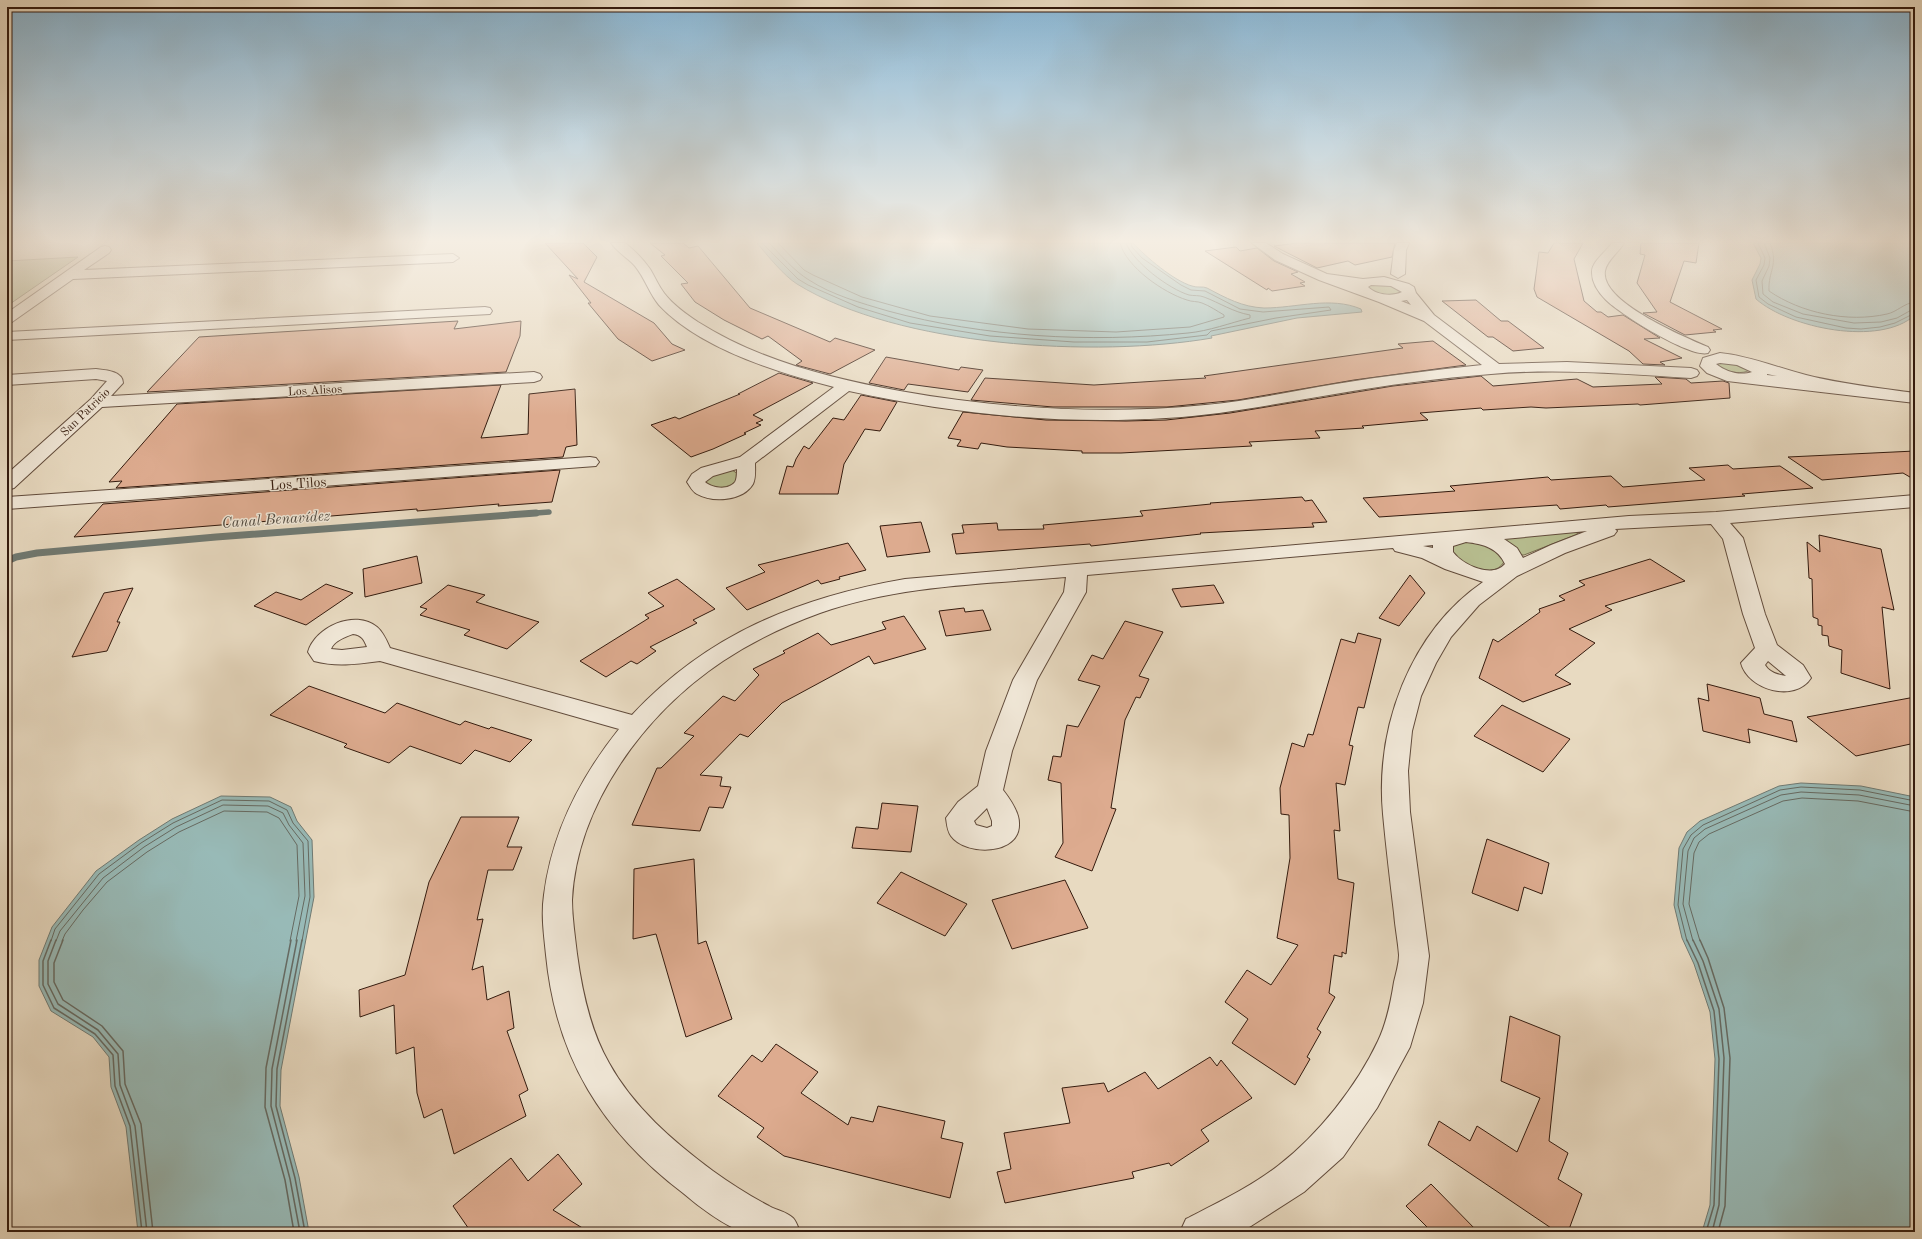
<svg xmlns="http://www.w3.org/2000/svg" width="1922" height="1239" viewBox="0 0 1922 1239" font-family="'Old Standard TT',serif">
<rect width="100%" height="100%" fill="#e8dac1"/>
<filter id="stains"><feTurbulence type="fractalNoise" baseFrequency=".005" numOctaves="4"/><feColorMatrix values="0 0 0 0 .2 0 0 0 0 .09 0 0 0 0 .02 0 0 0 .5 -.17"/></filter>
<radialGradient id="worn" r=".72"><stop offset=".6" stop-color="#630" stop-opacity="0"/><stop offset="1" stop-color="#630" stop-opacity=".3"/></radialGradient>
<!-- green -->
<path fill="#b8bf91" stroke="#766d50" d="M78 257 7 306V261Z
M1383 282 1403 290 1402 294C1388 295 1379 296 1367 287L1369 285Z
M1725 360 1748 369V371C1737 375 1726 371 1716 366L1714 362Z
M732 470 738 474V480C727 489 718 489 705 484L703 478Z
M1574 531 1578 534 1524 555H1519L1497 537Z
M1464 541 1488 545 1503 558 1504 562C1492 581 1465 563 1452 555L1453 546Z"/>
<!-- water -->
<path fill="#98bab7" stroke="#707a73" d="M757 243H1133C1146 257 1174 281 1192 286 1197 288 1203 286 1207 288 1226 298 1242 307 1264 308 1297 308 1330 296 1361 309L1362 312 1297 318 1211 336 1212 338C1096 358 899 347 797 284 784 276 767 255 757 243Z
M1753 243H1915V315C1880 347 1789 328 1756 299L1752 280 1760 264 1761 258Z
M1801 783 1861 786 1915 797V1232H1702L1710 1205 1715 1059 1710 1012 1694 964 1682 938 1674 905 1679 848 1687 832 1700 821 1779 786Z
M221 796 270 797 291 807 297 821 312 840 314 897 281 1070 280 1106 299 1177 309 1232H138L126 1127 111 1087 109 1057 93 1037 51 1011 39 986V960L52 927 96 871 139 840 172 819Z"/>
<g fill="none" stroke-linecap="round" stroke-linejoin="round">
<!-- shore-far1 -->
<path stroke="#666a62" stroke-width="1" d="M762 243 798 279 808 285 858 307 910 323 990 336 1074 342H1147L1207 335 1211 331 1276 318 1331 310 1329 307 1263 312 1240 309 1205 291 1191 290 1181 285 1142 258 1132 247 1131 243
M769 243C781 255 794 271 809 280 832 295 861 303 888 311 984 337 1089 343 1188 333 1209 331 1230 323 1250 318V315C1233 312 1220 303 1204 297 1199 295 1194 296 1189 295 1169 289 1133 262 1126 243
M778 243 804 270 813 275 862 297 930 316 1028 329 1116 332 1190 327 1224 317V315C1217 311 1210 306 1202 303 1197 301 1192 302 1187 300 1164 293 1126 267 1120 243
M1758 243 1765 258 1764 265 1756 280 1759 297 1768 304 1796 317 1846 328 1861 329 1880 327 1895 323 1915 313
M1764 243 1770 258 1769 266 1762 281 1763 294 1773 302 1803 314 1854 323 1881 322 1897 318 1915 308
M1770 243C1779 266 1768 270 1769 291 1801 313 1848 323 1887 314 1897 312 1904 303 1915 302
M51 941 55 929 99 874 141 843 173 823 222 800 269 801 287 810 293 823 308 841 310 897 302 941
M56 941 60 931 103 878 144 847 176 827 223 805 268 806 283 813 289 825 303 843 305 896 296 941
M62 941 65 934 83 910 107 882 147 852 179 832 224 811 267 812 279 818 297 845 299 896 290 941
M1687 941 1678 905 1683 849 1691 835 1703 825 1780 790 1801 787 1860 790 1915 801
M1693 941 1683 904 1688 851 1694 838 1705 829 1781 795 1801 792 1859 795 1915 806
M1700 941 1689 904 1694 853 1699 842 1709 834 1783 801 1802 798 1858 801 1915 812"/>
<!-- shore -->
<path stroke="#666a62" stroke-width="1.5" d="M51 940 43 961V985L54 1008 95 1034 113 1055 115 1086 130 1126 142 1232
M56 940 48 961V984L58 1004 98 1030 118 1054 120 1085 135 1126 147 1232
M63 940 54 963V982L63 1000 102 1026 123 1051 125 1084 141 1124 153 1232
M291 940 266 1068 265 1107 285 1180 294 1232
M297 940 272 1069 271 1106 290 1179 300 1232
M302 940 277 1069 276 1106 295 1178 305 1232
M1687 940 1698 963 1714 1011 1719 1059 1714 1205 1706 1232
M1693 940 1703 961 1719 1009 1724 1058 1719 1205 1712 1232
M1700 940 1708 958 1724 1008 1730 1058 1725 1206 1718 1232"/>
<!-- stream-far1 -->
<path stroke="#707a73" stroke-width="5.5" d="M523 514 549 512"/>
<!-- stream -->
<path stroke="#707a73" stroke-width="7" d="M7 561 16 557 37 553 216 537 536 513"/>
</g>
<!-- building -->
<path fill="#ddab8f" stroke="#341b0e" d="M545 243H583L597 257 584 282 654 323 672 344 685 350 652 361 618 339 588 303H591L569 275 578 279Z
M650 243H683L689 248 698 246 750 308 830 342 835 338 875 350 830 374 796 365 802 361 768 336 762 339 724 320 695 302 681 284 688 283 661 256 665 255Z
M1298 243H1395L1392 257 1355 265 1348 261 1317 268 1274 246Z
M1554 243H1583L1574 259 1584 301 1597 312H1601L1608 317 1623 315 1660 338 1644 339 1682 358 1660 362 1665 365 1643 364 1629 351 1537 297 1534 289 1539 252 1548 253Z
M1641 243H1699L1696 263 1684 261 1670 302 1722 329 1713 330 1716 332 1685 335 1643 313 1657 312 1637 283 1645 255 1640 254Z
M1236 247 1240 251 1257 248 1274 261 1298 272 1291 274 1305 282 1300 283 1305 286 1272 291 1268 288 1267 290 1205 251Z
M1476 300 1501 321H1508L1544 348 1513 351 1493 337H1488L1442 301Z
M458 321 454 329 521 321 520 336 506 372 147 392 199 337Z
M1433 341 1466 365 1354 380 1238 400 1167 407H1053L971 400 985 378 1094 385 1206 378 1204 376 1403 348 1398 344Z
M886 357 959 370 961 367 983 370 968 392 908 384 904 390 869 383Z
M779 373 813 383 753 415 763 420 756 423 761 425 744 433 746 434 713 449 691 457 651 425 675 417 679 419 740 394H738Z
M1481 376 1493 386 1577 379 1593 387 1662 384 1655 377 1686 379 1691 383 1723 381 1729 383 1730 398 1640 405 1638 404 1546 408 1531 407 1483 410 1481 408 1420 413 1428 420 1362 426 1364 428 1315 431 1320 438 1249 442 1252 446 1121 453H1082V451L1007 447 981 443 978 449 957 446 961 440 948 438 963 412 1046 420 1126 421 1166 420 1230 413 1393 386Z
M501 385 481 438 528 434 529 394 575 389 577 445 566 447 563 457 116 488 122 481 109 482 177 404Z
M861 395 897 402 880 431 865 429 844 464 838 494H779L787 466 793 467 796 459 804 446 809 449 833 418 844 420Z
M1915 451V480L1903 473 1822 480 1788 457Z
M1728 465 1733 469 1780 466 1813 488 1742 494 1745 496 1608 507 1606 505 1560 509 1557 505 1379 517 1363 498 1455 491 1450 486 1548 477 1551 480 1611 476 1623 487 1705 480 1689 468Z
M560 470 552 502 498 506 499 504 417 511V509L74 537 103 504Z
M1302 497 1305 501 1312 500 1327 522 1312 523 1314 527 1200 533 1201 534 1091 546 1090 544 956 554 952 534 964 533 962 525 997 523 998 530 1044 529 1043 525 1143 516 1140 511 1211 504 1210 503Z
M921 522 930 552 887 557 880 526Z
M1819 535 1881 549 1894 610 1882 607 1890 689 1841 673 1842 650 1829 646 1828 636 1822 635V626L1818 625V619L1813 617 1812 579 1809 578 1807 542 1820 552Z
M848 543 866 570 839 577 840 579 821 584 818 580 747 610 726 588 765 572 758 565Z
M417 556 422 583 365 597 363 569Z
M1650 559 1685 581 1605 606 1612 610 1569 629 1595 643 1555 675 1571 684 1523 702 1479 678 1493 639 1498 642 1540 612 1539 609 1565 600 1559 596 1585 585 1579 581Z
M1410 575 1425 593 1399 626 1379 618Z
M677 579 715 609 693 620 697 623 650 647 656 651 637 664 631 661 606 677 580 661 649 618 645 615 664 606 648 593Z
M326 584 353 593 306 625 254 606 276 592 301 600Z
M448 585 485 595 476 602 539 622 507 649 464 635 470 630 420 615 427 609 420 607Z
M1214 585 1224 603 1181 607 1172 589Z
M133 588 117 622H120L107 651 72 657 104 593Z
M964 608 965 612 983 610 991 630 946 636 939 611Z
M904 616 926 649 874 664 869 656 782 703 748 737 740 734 700 775 722 777 720 786 731 787 723 808 709 807 700 831 632 825 657 768H661L694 736 684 733 723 696 735 701 759 675 753 669 785 653 783 651 818 633 831 645 886 629 882 622Z
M1125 621 1163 632 1139 676 1149 679 1140 698 1136 697 1125 720 1111 808 1116 809 1092 871 1055 857 1063 843 1061 783 1048 780 1053 756 1061 757 1067 725 1078 727 1100 686 1078 680 1092 655 1103 659Z
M1358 633 1381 639 1364 708 1358 707 1349 745 1353 746 1345 785 1336 783 1340 831 1334 830 1338 879 1354 883 1346 954 1342 952V957L1334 955 1329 993 1335 997 1317 1029 1321 1032 1307 1057 1310 1059 1295 1085 1232 1043 1248 1019 1225 1002 1247 970 1271 985 1298 945 1277 938 1290 858 1289 815 1281 814 1280 788 1292 743 1304 747 1308 734 1313 735 1341 639 1355 643Z
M1707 684 1760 698 1764 714 1792 721 1797 742 1748 729 1750 743 1703 731 1698 698 1709 701Z
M309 686 385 713 397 703 460 725 465 721 489 729 491 727 532 740 510 762 475 750 461 764 410 746 389 763 344 747 347 744 270 715Z
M1915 697V743L1856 756 1807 717Z
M1502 705 1570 739 1543 772 1474 736Z
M882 803 918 806 911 852 852 848 856 827 878 829Z
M461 817H519L507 847H522L513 870H488L477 920 483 919 472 970 483 966 487 1000 509 991 514 1028 507 1031 528 1090 519 1095 526 1116 454 1154 442 1109 424 1118 417 1093 414 1047 396 1054 394 1005 360 1017 359 990 405 975 429 882Z
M1487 839 1549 863 1542 894 1524 887 1518 911 1472 893Z
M694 859 698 944 706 941 732 1019 686 1037 656 934 633 939 634 869Z
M901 872 967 904 945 936 877 903Z
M1065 880 1088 928 1012 949 992 900Z
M1510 1016 1560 1036 1549 1141 1568 1153 1558 1179 1582 1194 1568 1232H1557L1428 1145 1439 1121 1470 1141 1477 1126 1517 1152 1540 1098 1501 1081Z
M776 1044 818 1072 801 1093 848 1125 851 1117 873 1122 878 1106 945 1121 941 1138 963 1143 950 1198 784 1156 757 1137 764 1128 718 1096 752 1055 762 1062Z
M1210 1057 1217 1066 1221 1060 1252 1098 1201 1130 1209 1141 1171 1166 1169 1163 1132 1172 1134 1178 1005 1203 997 1172 1011 1169 1004 1133 1070 1123 1062 1088 1104 1083 1108 1092 1145 1072 1158 1089Z
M558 1154 582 1184 553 1210 589 1232H471L453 1206 511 1158 528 1181Z
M1431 1184 1478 1232H1432L1406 1206Z"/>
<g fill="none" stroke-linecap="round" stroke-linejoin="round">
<!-- minor casing -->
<g stroke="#614b3b" stroke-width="2">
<path id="minor" d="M611 243H625C634 250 643 259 650 269 655 277 658 285 664 293 673 305 686 314 698 322 760 361 830 378 900 391 1001 409 1104 415 1205 405 1250 401 1293 391 1336 384 1385 376 1433 370 1482 365L1424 321 1379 302 1319 280 1275 260 1252 243H1266L1283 254 1327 274 1363 279 1384 277 1409 284 1414 287 1416 293 1434 315 1499 364 1567 362 1691 368 1697 370 1699 373 1697 376 1691 378C1625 374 1557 368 1491 374 1439 378 1386 385 1335 394 1279 403 1223 415 1166 418 1060 425 953 414 849 391L755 463C755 470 756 477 753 484 743 501 713 503 697 494 692 491 690 486 687 482L692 474 701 468 740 457 834 387C778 373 699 348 659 305 649 293 645 278 635 266 628 258 617 252 611 243ZM1371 285 1391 286 1402 292C1392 297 1376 295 1368 287ZM1407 300 1411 305 1401 301ZM737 469C737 473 737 479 735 482 728 491 712 488 705 482L713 476Z
M1397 243H1409L1406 250 1405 274 1398 278 1391 274 1394 250Z
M1612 243H1624C1619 252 1607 260 1605 271 1600 302 1685 337 1708 347L1710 350 1708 353C1690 358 1620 314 1606 300 1599 293 1592 283 1592 273 1591 262 1606 252 1612 243Z
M105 246 109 247 111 250 109 253 84 270 453 254 459 258 453 262 73 279 12 322 7 323V313L101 247Z
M485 307 490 308 492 311 490 314 7 340V332Z
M1720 353C1750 356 1778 368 1806 375 1842 384 1878 388 1915 393V403L1727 381 1707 373 1700 366 1703 358ZM1720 363 1737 365 1752 372C1740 376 1726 372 1716 364ZM1767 374 1777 376 1767 375Z
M96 369C105 370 123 371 123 383L111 396 534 372 540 374 542 377 540 380 534 382 102 407 14 488 7 490V474L91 399 107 381 96 379 7 385V375Z
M590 457 596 458 599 462 596 466 7 509V497Z
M1915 495V507L1730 523 1743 538 1765 614 1777 645 1803 665 1811 678C1795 703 1748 690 1741 663L1755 648 1743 614 1723 539 1711 524 1615 529 1617 531 1614 535 1565 553 1517 576 1479 605 1451 637 1436 663 1421 696 1412 731 1408 771 1410 812 1429 956 1423 1003 1410 1047 1377 1108 1343 1157 1304 1192 1251 1226 1240 1232H1180L1186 1219C1217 1203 1251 1187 1279 1165 1318 1135 1357 1086 1378 1041 1387 1022 1391 1001 1394 982 1396 973 1399 964 1399 955 1398 941 1395 927 1394 913 1390 880 1386 847 1383 814 1375 728 1410 632 1483 582L1445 569 1422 558 1395 551 1393 548 1087 575 1086 592 1037 680 1012 751 1003 790C1010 799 1019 812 1019 823 1021 856 965 856 951 836 947 830 947 824 946 818L958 802 978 786 986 751 1013 680 1064 592 1066 577C984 584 899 585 820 613 787 625 753 641 723 661 645 713 577 804 572 900 572 918 575 936 577 954 582 991 590 1030 609 1063 633 1107 674 1142 713 1171 731 1184 750 1196 769 1206 776 1210 787 1212 793 1218 796 1221 798 1227 800 1232 788 1232 749 1235 741 1231 723 1225 697 1205 683 1193 602 1131 556 1058 546 955 544 935 541 915 544 895 552 832 580 778 619 729L380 661C357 664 336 667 314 661L308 652C315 627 355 609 377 627 383 632 387 641 390 648L632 715C708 634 797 598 905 579L1629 516 1716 512ZM1587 531 1551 545 1523 558 1517 548 1504 539ZM1466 542C1483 544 1498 548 1505 564 1492 579 1463 565 1453 552V546ZM1433 545V548L1423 546ZM353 634C362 635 364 640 367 647L342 650 331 649C334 641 345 637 353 634ZM1768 661 1786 676C1778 675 1769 672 1765 665ZM987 808 992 821V826L987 828 976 825 974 821Z"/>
</g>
<!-- minor -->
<use href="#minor" fill="#f0e7d7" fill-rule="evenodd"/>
</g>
<!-- sky -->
<linearGradient id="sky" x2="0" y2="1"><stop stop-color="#88b6d4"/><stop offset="0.58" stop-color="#f5eee3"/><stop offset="1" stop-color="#f5eee3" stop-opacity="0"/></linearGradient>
<rect width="1922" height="416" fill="url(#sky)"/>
<g text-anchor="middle" stroke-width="3" stroke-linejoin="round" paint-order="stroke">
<!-- far-street labels -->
<g font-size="12" fill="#341b0e" stroke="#f0e7d7">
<text transform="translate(315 390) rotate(-3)" y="4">Los Alisos</text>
<text transform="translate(85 412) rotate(-44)" y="4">San Patricio</text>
</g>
<!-- street labels -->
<g font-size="14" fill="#341b0e" stroke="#f0e7d7">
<text transform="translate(298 483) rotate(-4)" y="5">Los Tilos</text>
</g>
<!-- water labels -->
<g font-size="15" font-style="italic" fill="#524b41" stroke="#f0e7d7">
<text transform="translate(276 519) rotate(-4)" y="5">Canal Benavídez</text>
</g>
</g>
<!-- margin -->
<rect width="1922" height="1239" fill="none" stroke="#e8dac1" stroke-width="24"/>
<rect x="8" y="8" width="1906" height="1223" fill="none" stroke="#341b0e" stroke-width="2"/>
<rect x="12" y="12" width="1898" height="1215" fill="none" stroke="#341b0e"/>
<rect width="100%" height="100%" filter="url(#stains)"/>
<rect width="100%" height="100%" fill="url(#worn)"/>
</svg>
